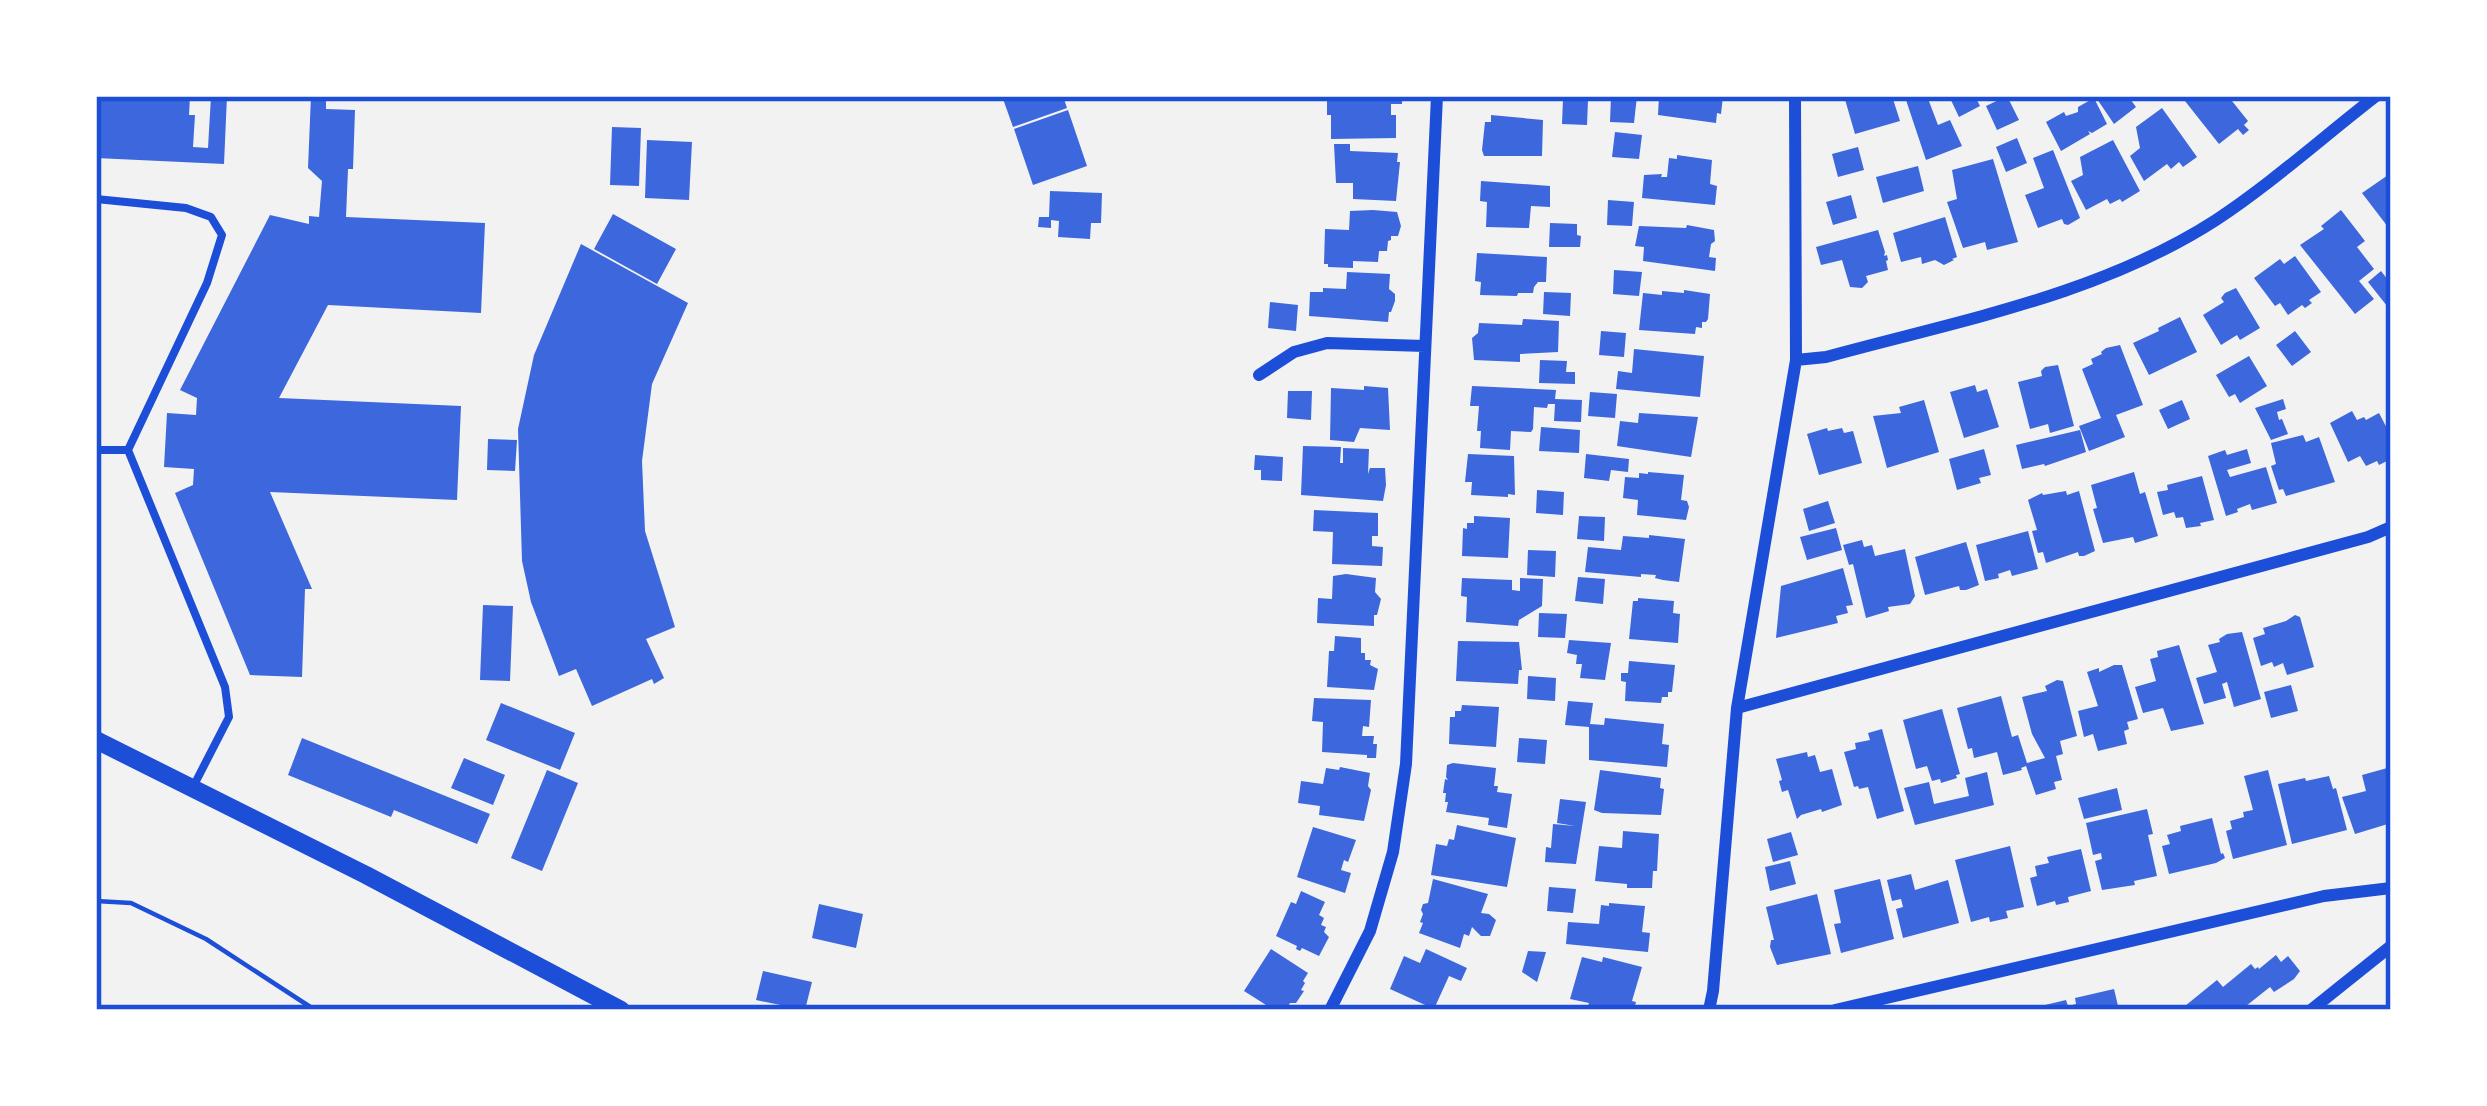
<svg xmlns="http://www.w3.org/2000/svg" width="2487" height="1106" viewBox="0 0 2487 1106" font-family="Cabin,sans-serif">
<rect width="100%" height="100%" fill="#f2f2f2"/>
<!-- building -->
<path fill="#3d67dc" d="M96 96H190L189 115H195L193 147 208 148 211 96H227L224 164 96 158Z
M311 96H326V109L355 110 353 169H348L346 217 485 223 481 313 328 305 279 398 461 406 457 500 270 492 312 589H305L302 677 250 675 175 493 193 485 194 469 164 467 167 413 196 415 197 398 180 390 270 215 309 224V216L319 217 322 181 308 168Z
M1002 96H1063L1067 108 1013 127Z
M1335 96H1402V104H1391V115H1396V138L1331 139V115H1327V101H1335Z
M1611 96H1637L1634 123 1610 122Z
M1659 96H1723L1721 114 1717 113 1716 123 1658 115Z
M1844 96H1892L1900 121 1855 134Z
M1917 96H1927L1938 125 1950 120 1962 146 1926 160 1906 100Z
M1949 96H1975L1980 106 1959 117Z
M2007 96 2019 120 1997 130 1986 106Z
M2095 96H2128L2136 107 2114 124Z
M2181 96H2228L2248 121 2244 125 2249 130 2243 135 2238 129 2219 144Z
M2094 98 2107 124 2092 133 2088 131 2090 134 2061 151 2046 122 2064 112 2066 116 2078 112V107Z
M1563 99 1588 100 1587 125 1562 124Z
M2162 108 2197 157 2183 167 2179 162 2171 169 2167 164 2144 181 2130 156 2140 148 2136 127Z
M1068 110 1087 166 1033 185 1014 129Z
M1491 115 1543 120 1542 156H1484L1482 150 1485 122H1491Z
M612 127 641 128 639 186 610 185Z
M1615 132 1642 135 1639 159 1612 157Z
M2017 138 2027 163 2006 172 1996 147Z
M647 140 692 142 689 200 645 198Z
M2113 140 2140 191 2122 202 2120 199 2110 204 2107 199 2086 210 2071 181 2083 175 2080 157Z
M1334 144H1350V151L1398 153 1397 162H1400L1396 201 1353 199V183H1336Z
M1858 147 1864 170 1838 177 1832 154Z
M2053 150 2080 218 2068 225 2064 224 2062 219 2038 228 2025 195 2044 188 2033 158Z
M1677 155 1712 160 1710 184 1717 186 1715 205 1642 198 1644 175 1662 174 1661 177H1667L1669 158 1677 159Z
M1993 159 2018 242 1987 250 1985 242 1963 248 1947 202 1957 199 1952 170Z
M1918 166 1924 191 1883 203 1876 177Z
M2391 173V231L2362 193Z
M1481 181 1550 186V207L1531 206 1529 228 1486 227 1487 202 1480 201Z
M1050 191 1102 193 1101 223H1091L1090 239 1058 237 1059 221 1051 220V228L1038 227 1039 217H1049Z
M1851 195 1857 218 1833 225 1826 202Z
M1608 200 1634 202 1632 226 1607 225Z
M1373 210 1397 212 1401 226 1398 236H1391V240L1388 241 1387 251H1379L1378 262 1353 261V268L1328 267V264H1324L1325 229 1349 230 1350 211Z
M2341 210 2365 241 2357 247 2374 269 2359 281 2374 299 2355 314 2300 245 2324 229 2321 226Z
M613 214 676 249 657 284 594 249Z
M1945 217 1957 257 1952 259 1954 260 1944 265 1935 260 1922 264 1921 257 1901 262 1893 233Z
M1550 223 1577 224V235L1581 236 1580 247H1549Z
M1687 225 1714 230 1715 241 1711 244 1709 257 1716 258 1715 271 1643 261 1644 247 1635 246 1639 226 1686 228Z
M1878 230 1885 252 1884 256 1887 255 1888 260 1886 261 1888 270 1866 276 1868 282 1862 288 1850 287 1842 260 1821 265 1816 247Z
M581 244 688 303 652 384 642 461 645 531 675 627 646 639 664 678 654 684 652 679 592 706 576 669 559 676 531 602 522 561 518 429 534 355Z
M1477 253 1547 257 1546 282H1538L1534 287 1533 293H1518L1517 296 1480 295 1481 282 1475 281Z
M2295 256 2321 292 2309 300 2312 303 2305 308 2302 305 2288 315 2280 303 2275 306 2254 278 2280 259 2284 264Z
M1614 270 1642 272 1639 296 1613 294Z
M2381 271 2388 280 2391 278V311L2368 282Z
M1347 272 1390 274 1389 289 1395 294V301L1391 312H1389L1388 322 1309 316 1310 292H1323V288L1346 289Z
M2236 288 2260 328 2240 340 2237 335 2221 345 2203 315 2224 302 2221 298 2225 293Z
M1684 290 1710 294 1708 319 1706 322H1702V328L1696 327 1695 334 1639 330 1643 293 1662 295V291L1684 293Z
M1544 292 1571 293 1570 316 1543 314Z
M1270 302 1298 305 1296 331 1268 328Z
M2180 317 2197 352 2149 375 2133 343 2159 331 2158 328Z
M1523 319 1559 321 1558 352 1520 354V362L1474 360 1472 338 1478 333 1479 323 1522 325Z
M1601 331 1626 333 1624 357 1599 355Z
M2295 331 2311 352 2292 366 2276 345Z
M2120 345 2143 405 2116 415 2125 437 2089 451 2079 426 2101 418 2082 369 2093 364 2091 359 2102 354 2101 352 2106 348Z
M1634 349 1704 356 1700 397 1616 389 1618 371 1632 373Z
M2249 356 2267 386 2240 403 2235 394 2229 397 2216 375Z
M1540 360 1567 361 1566 372H1575V384L1539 383Z
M2058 365 2074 426 2050 433 2048 424 2030 429 2018 382 2042 376 2041 371 2045 367Z
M1975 385 1977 392 1987 389 1999 427 1964 438 1950 392Z
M1364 386 1388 388 1390 430 1360 428 1354 442 1330 440 1331 388 1364 390Z
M1472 386 1556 390 1555 399 1582 400 1581 422 1554 421 1555 404H1548L1547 408 1534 407 1533 429 1531 432 1511 431 1510 450 1480 448 1481 431H1477L1479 406H1470Z
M1288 391H1312L1311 420 1287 418Z
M1590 392 1617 394 1615 418 1588 416Z
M2283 399 2286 409 2277 412 2279 420 2282 419 2288 434 2271 440 2255 408Z
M1924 400 1939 452 1887 468 1873 416 1901 413 1899 407Z
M2182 400 2190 419 2168 429 2159 410Z
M2352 411 2357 420 2364 417 2366 420 2379 413 2391 436V459L2379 465 2377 461 2366 466 2360 456 2348 462 2330 423Z
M1639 413 1698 417 1691 457 1617 446 1620 421 1638 423Z
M1541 427 1580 430 1579 453 1539 451Z
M1827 428 1828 431 1842 428 1844 433 1853 431 1862 463 1819 475 1807 434Z
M2080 430 2086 452 2045 466 2044 464 2022 469 2016 445Z
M2303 435 2306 442 2319 437 2335 482 2286 496 2283 489 2279 490 2271 466 2276 464 2271 443Z
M488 439 517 440 515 471 487 470Z
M1303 446 1341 447 1340 463H1343V448L1369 449 1368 474 1370 468H1385L1386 485 1383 501 1301 495Z
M1984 449 1991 475 1979 478 1981 483 1957 490 1949 459Z
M2247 449 2251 463 2227 470 2230 477 2266 467 2277 503 2252 510 2250 504 2237 509 2238 512 2226 516 2208 456 2225 450 2227 455Z
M1468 454 1514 456 1515 495 1508 494V497L1471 495 1472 482H1465Z
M1586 454 1629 459 1628 472 1611 470 1609 481 1584 478Z
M1255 455 1283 457 1282 481 1261 480V470H1254Z
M1648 472 1684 475 1681 500 1687 501 1689 507 1686 520 1637 515 1638 500 1623 498 1625 477 1639 478V473L1648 474Z
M2134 472 2140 494 2145 492 2158 536 2135 543 2133 537 2103 543 2093 509 2097 508 2091 485Z
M2202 476 2214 520 2200 523 2201 526 2186 528 2183 517 2176 518 2174 512 2163 515 2157 492 2168 490 2167 485Z
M1537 490 1564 492 1563 515 1536 513Z
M2066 491 2067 495 2079 491 2095 551 2084 556H2079L2078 552 2046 563 2043 552 2038 553 2032 531 2037 530 2028 500 2042 493 2043 495Z
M1828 501 1835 523 1809 531 1803 509Z
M1314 510 1378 513V536H1372V546L1383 547 1382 566 1332 564 1333 532 1313 531Z
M1474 516 1510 518 1508 558 1462 556 1463 528 1467 529V523H1474Z
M1579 516 1605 517 1604 541 1577 539Z
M1836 528 1842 550 1807 560 1800 537Z
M2028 531 2038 569 2012 576 2010 570 1998 574 1999 578 1985 581 1976 545Z
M1649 535 1685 539 1679 582 1663 580 1655 578 1656 575 1641 574V577L1585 572 1588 547 1621 550 1623 536 1649 538Z
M1862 540 1864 547 1872 545 1875 556 1905 549 1915 596 1910 604 1888 607 1889 611 1866 618 1853 564 1849 565 1843 545Z
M1966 542 1979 585 1966 590H1960L1959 586 1925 595 1915 557Z
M1528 550 1556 551 1555 577 1527 575Z
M1843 568 1853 605 1846 606 1848 613 1836 616 1838 623 1776 638 1781 586Z
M1346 574 1376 578 1375 592 1381 599 1377 615H1374V626L1317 623 1318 598 1332 599 1333 576Z
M1578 577 1605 579 1603 604 1575 601Z
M1462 578 1512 580V590L1520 591V578L1543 579 1542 606 1519 620 1518 626 1466 622 1467 597 1461 596Z
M1638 598 1674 601 1673 613 1680 614 1678 643 1629 639 1633 601H1638Z
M483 605 513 606 510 681 480 680Z
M1539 613 1567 614 1565 638 1538 637Z
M2295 615 2300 617 2314 667 2287 675 2283 663 2274 667 2272 662 2261 666 2253 638 2265 634 2263 628 2286 621Z
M2242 632 2261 699 2234 707 2227 682 2222 684 2226 698 2204 704 2196 678 2217 672 2208 645 2220 642 2219 639 2227 634Z
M1335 636 1361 638V653H1365V660H1371L1370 665 1378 669 1374 690 1327 687 1329 651H1334Z
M1569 640 1611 643 1605 680 1580 678 1582 664H1576L1577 655 1567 653Z
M1458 641 1519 642 1522 670H1519L1518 684 1456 681Z
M2179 645 2204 724 2171 731 2163 708 2143 713 2135 687 2156 681 2150 659 2158 657 2157 651Z
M1629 661 1675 665 1672 692H1668V697H1662L1661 703 1625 701 1626 682 1621 681V673H1628Z
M2114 665H2122L2138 719 2127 722 2129 729 2124 731 2127 744 2098 751 2093 734 2084 737 2078 711 2098 706 2087 672 2099 668V672Z
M1528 676 1556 678 1555 701 1527 699Z
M2057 680 2063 681 2077 736 2060 741 2063 754 2056 756 2062 780 2054 782 2056 789 2036 795 2026 766 2021 768 2022 770 2003 775 1997 752 1974 758 1972 748 1968 749 1957 708 2001 696 2012 737 2018 735 2027 763 2045 758 2032 734 2022 697 2047 691 2045 686Z
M2291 685 2298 711 2271 718 2264 692Z
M1314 698 1371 700 1369 727 1363 726 1362 736H1374L1373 744H1377L1376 758H1367V755L1322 752 1323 722 1312 721Z
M1568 701 1593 703 1590 724 1604 725 1605 718 1664 724 1662 744 1669 745 1667 767 1589 760V727L1565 725Z
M501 703 575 733 560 770 486 740Z
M1462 705 1499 707 1496 747 1449 744 1450 717H1455V711H1461Z
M1942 709 1960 774 1956 775 1957 778 1941 783 1940 779 1932 781 1927 766 1916 769 1903 720Z
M1882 729 1904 811 1877 819 1868 787 1859 789 1858 786 1854 787 1844 752 1856 749 1855 743 1870 740 1868 733Z
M302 738 490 814 477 844 394 810 391 817 288 775Z
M1519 738 1547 740 1545 764 1517 762Z
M1807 752 1808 757 1815 755 1820 772 1832 769 1842 805 1822 812 1821 809 1801 815 1797 819 1788 790 1782 792 1779 781 1782 780 1776 759Z
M464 758 505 775 493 805 451 788Z
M1453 763 1496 768 1494 786H1498L1497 792 1512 794 1507 828 1488 825 1489 818 1446 812 1448 802H1445L1446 793H1443L1445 779 1448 780 1446 777 1447 765Z
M1340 767 1370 773 1368 786 1371 790 1364 821 1319 815 1320 806 1298 803 1301 781 1323 784 1326 768 1339 770Z
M2391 767V823L2355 834 2342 797 2366 791 2362 775Z
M547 770 578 783 542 871 511 858Z
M1600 770 1661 778 1660 788 1664 789 1661 815 1602 813 1594 810Z
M2268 770 2287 845 2233 859 2226 831 2232 829 2230 821 2244 817 2243 812 2253 810 2244 776Z
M1987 772 1994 805 1915 825 1904 788 1929 782 1934 804 1969 796 1965 778Z
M2329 776 2333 789 2336 788 2347 830 2292 844 2278 784 2305 778 2306 781Z
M2117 788 2122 810 2084 819 2078 798Z
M1560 799 1586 802 1576 864 1545 862 1546 847 1551 848 1553 824 1575 826 1557 823Z
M2147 809 2153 834 2148 835 2157 876 2134 881 2135 885 2102 890 2095 861 2102 859 2101 853 2093 855 2086 823Z
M2212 818 2221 854 2223 853 2225 858 2216 863 2169 874 2162 846 2170 844 2167 835 2181 831 2180 826Z
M1457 825 1516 838 1507 887 1431 875 1436 844 1447 846 1449 839 1454 840Z
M1313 827 1356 840 1348 862 1344 860 1341 870 1351 873 1345 893 1297 877Z
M1623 831 1659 834 1657 871H1653L1652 888H1627V884L1595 881 1599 846 1622 848Z
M1791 832 1798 855 1773 862 1767 839Z
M2010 846 2024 907 2006 911 2008 918 1990 922 1989 917 1971 922 1955 860Z
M2081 849 2091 891 2068 897 2069 902 2056 905 2055 901 2037 906 2030 878 2037 876 2035 866 2049 863 2047 857Z
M1790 861 1796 884 1770 891 1765 867Z
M1911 874 1915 890 1948 880 1959 923 1903 938 1896 909 1903 907 1901 899 1892 901 1887 880Z
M1433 879 1488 894 1481 913 1489 914 1496 920 1490 936H1481L1472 927 1469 936 1464 934 1460 948 1419 933 1423 923 1420 922 1423 914 1421 910 1423 904 1428 903Z
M1880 879 1894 939 1841 953 1834 924 1841 923 1834 890Z
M1549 887 1576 889 1573 913 1547 911Z
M1301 891 1325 902 1319 915 1324 918 1321 925 1326 927 1324 932 1329 937 1319 956 1302 948 1300 951 1296 949 1297 946 1276 936 1291 902 1296 904Z
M1817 894 1831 954 1777 965 1770 947 1771 940H1774L1766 907Z
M1609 903 1645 906 1642 932 1650 933 1648 952 1566 944 1568 922 1599 924 1601 905 1609 906Z
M819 904 863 914 856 948 812 938Z
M1271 949 1308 973 1303 981 1305 983 1301 990 1304 991 1296 1003H1290L1286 1010H1274L1244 991Z
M1426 949 1467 968 1461 981 1449 976 1434 1009 1390 989 1404 956 1420 963Z
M1528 951 1546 952 1537 982 1522 972Z
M2276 955 2281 962 2288 956 2300 971 2294 979 2274 992 2270 987 2241 1010H2180L2217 980 2223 987 2251 964 2255 969 2258 967 2259 969Z
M1582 957 1602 962 1603 957 1642 967 1632 1001 1636 1002 1634 1010H1593L1587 1008 1589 1003 1570 999Z
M763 971 812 982 805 1010 756 1000Z
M2114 989 2119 1010H2046L2045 1005 2066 1000 2068 1006 2076 1004 2075 998Z"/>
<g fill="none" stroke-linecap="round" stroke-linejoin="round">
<!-- path -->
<path stroke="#1d4ed8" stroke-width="4.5" d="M96 901 131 903 206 939 315 1010"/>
<!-- service -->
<path stroke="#1d4ed8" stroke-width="8" d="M96 199 186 208 211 217 222 235 207 283 128 450 225 687 229 717 193 787
M96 450H128"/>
<!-- minor -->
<path stroke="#1d4ed8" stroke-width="12" d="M1796 360 1826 357C1957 321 2100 295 2216 220 2272 183 2323 137 2376 96
M1259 375 1294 352 1327 343 1425 346
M1737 708 2368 537 2391 527
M1330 1010 1370 931 1393 852 1406 764 1437 96
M1709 1010 1713 991 1737 708 1796 360 1795 96
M1835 1010 2324 896 2391 888
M2311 1010 2391 946"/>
<!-- tertiary -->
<path stroke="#1d4ed8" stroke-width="18" d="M96 740 366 875 621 1010"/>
</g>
<!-- border -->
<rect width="2487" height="1106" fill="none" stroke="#ffffff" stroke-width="198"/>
<rect x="99" y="99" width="2289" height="908" fill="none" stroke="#1d4ed8" stroke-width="4.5"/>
</svg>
